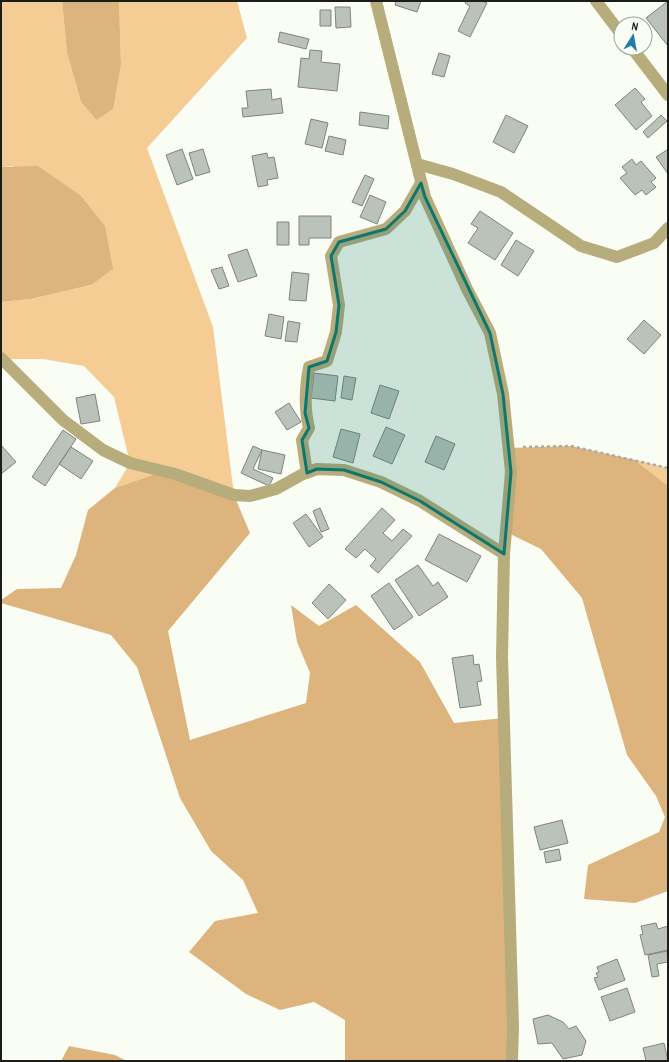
<svg xmlns="http://www.w3.org/2000/svg" width="669" height="1062" viewBox="0 0 669 1062" font-family="'Archivo Narrow',sans-serif">
<rect width="100%" height="100%" fill="#fafdf3"/>
<!-- green -->
<path fill="#f5cc94" d="M1 1H62L67 53 81 102 96 120 121 64 119 1H237L247 38 147 148 213 327 234 495 164 471 115 488 130 463 114 397 84 366 43 359H3L1 356V302L31 299 91 285 13 166 1 167Z
M635 460 668 468V486Z"/>
<!-- forest -->
<path fill="#ddb47d" d="M62 1H119L121 64 113 109 96 120 81 102 67 53Z
M38 166 81 196 105 226 113 269 91 285 31 299 1 302V167Z
M571 446 635 460 668 486V891L635 903 584 899 588 865 659 832 665 817 656 796 627 755 582 598 541 549 506 532 509 448Z
M164 471 234 495 250 533 168 631 190 740 306 703 310 673 297 642 291 605 319 626 356 605 420 662 454 723 504 718 512 1061H345V1020L314 1002 280 1010 246 994 189 952 215 921 258 913 243 880 211 851 180 798 137 667 111 635 1 603V600L17 589 61 588 76 555 88 510 115 488Z
M69 1046 115 1055 127 1061H61Z"/>
<!-- building -->
<path fill="#bac2ba" stroke="#7e857e" d="M396 1H421L417 12 395 5Z
M466 1H483L487 3 470 37 458 31 470 6 465 3Z
M668 1V46L646 18Z
M335 7H350L351 27 336 28Z
M320 10H331V26H320Z
M280 32 309 39 306 49 278 42Z
M310 50 322 51 321 62 340 64 337 91 298 87 301 58 309 59Z
M439 53 450 56 444 77 432 74Z
M635 88 645 99 641 102 652 116 636 130 615 105Z
M271 89 272 100 281 98 283 113 243 117 242 108H248L246 91Z
M360 112 389 116 388 129 359 125Z
M506 115 528 126 514 153 493 142Z
M661 115 667 121 648 138 643 132Z
M311 119 328 123 322 148 305 144Z
M329 136 346 140 343 155 325 151Z
M182 149 193 179 177 185 166 155Z
M203 149 210 172 196 176 189 153Z
M667 150H668V174L656 157Z
M267 153 268 158 274 157 278 178 267 180 268 185 258 187 252 156Z
M632 159 636 165 641 161 656 178 651 182 656 187 646 195 642 190 635 195 620 178 627 173 622 167Z
M365 175 374 179 362 206 352 202Z
M370 195 386 202 377 224 360 217Z
M480 211 513 233 495 260 468 243 478 228 471 224Z
M299 216H331V238H309V245H299Z
M277 222H289V245H277Z
M516 240 534 251 518 276 501 265Z
M247 249 257 276 238 282 228 255Z
M222 267 229 286 219 289 211 270Z
M292 272 309 274 306 301 289 300Z
M269 314 284 317 281 339 265 336Z
M644 320 661 335 644 354 627 339Z
M288 321 300 323 297 342 285 341Z
M314 373 338 376 335 401 311 398Z
M344 376 356 378 352 400 341 398Z
M380 385 399 391 389 419 371 413Z
M95 394 100 421 81 424 76 398Z
M289 403 301 422 287 430 275 412Z
M386 427 405 435 392 464 373 456Z
M341 429 360 434 353 463 333 457Z
M63 430 76 439 45 486 32 477Z
M436 436 455 444 444 470 425 462Z
M1 445 16 462 1 474Z
M253 446 262 450 253 469 273 478 269 486 241 473Z
M71 447 93 461 81 479 59 464Z
M262 450 285 455 281 474 258 469Z
M320 508 329 529 321 532 313 511Z
M382 508 395 520 383 533 392 541 403 529 412 536 378 573 370 566 376 559 365 549 356 558 345 549Z
M306 514 323 537 309 547 293 523Z
M439 534 481 556 467 582 425 560Z
M418 565 433 586 438 582 448 597 419 616 395 580Z
M389 583 413 617 394 630 371 596Z
M329 584 346 600 328 619 312 603Z
M473 655 474 665 479 664 482 681 477 682 481 705 460 708 452 658Z
M562 820 568 843 540 850 534 827Z
M559 849 561 860 546 863 544 852Z
M656 923 658 929 668 926V950L645 955 640 935 643 934 641 926Z
M667 951 668 962 657 964 659 976 652 977 648 955Z
M617 959 625 980 599 990 594 978 598 977 596 973 599 972 597 967Z
M627 988 635 1012 610 1021 601 997Z
M548 1015 563 1022 569 1029 576 1026 586 1041 582 1055 563 1059 552 1043 538 1044 533 1019Z
M664 1043 668 1061H646L643 1048Z"/>
<g fill="none" stroke-linecap="round" stroke-linejoin="round">
<!-- path -->
<path stroke="#a8aaa3" stroke-width="2.5" stroke-dasharray="3 3" stroke-linecap="butt" d="M523 447 571 446 668 468"/>
<!-- minor -->
<path stroke="#b6ac7c" stroke-width="12" d="M376 1 425 197 467 289 490 333 503 394 511 472 504 554 502 657 513 1027 512 1061
M596 1 621 34
M632 48 668 95
M417 164 453 174 501 192 581 246 617 257 654 243 668 228
M1 358 63 420 103 450 130 463 175 474 234 495 250 496 276 489 303 474 317 469 344 470 381 482 420 501 504 554
M307 473 302 440 309 428C304 408 305 388 309 367L327 361 336 332 339 305 331 256 339 242 386 229 405 211 421 183"/>
</g>
<!-- marked area -->
<path fill="#0f766e" fill-opacity="0.2" stroke="#0f766e" stroke-width="3" stroke-linejoin="round" d="M421 183 425 197 490 333 503 394 511 472 504 554 420 501 381 482 344 470 317 469 307 473 302 440 309 428 305 413 309 367 327 361 336 332 339 305 331 256 339 242 386 229 405 211Z"/>
<!-- border -->
<rect width="669" height="1062" fill="none" stroke="#1c1d1a" stroke-width="4"/>
<!-- north arrow -->
<g transform="translate(633 36) rotate(11)"><circle r="19" fill="#fafdf3" stroke="#a1a39c"/>
<path d="M0-3L7 15L0 10L-7 15Z" fill="#207caa"/>
<text y="-6" font-size="11" font-weight="bold" text-anchor="middle" fill="#1c1d1a">N</text>
</g>
</svg>
